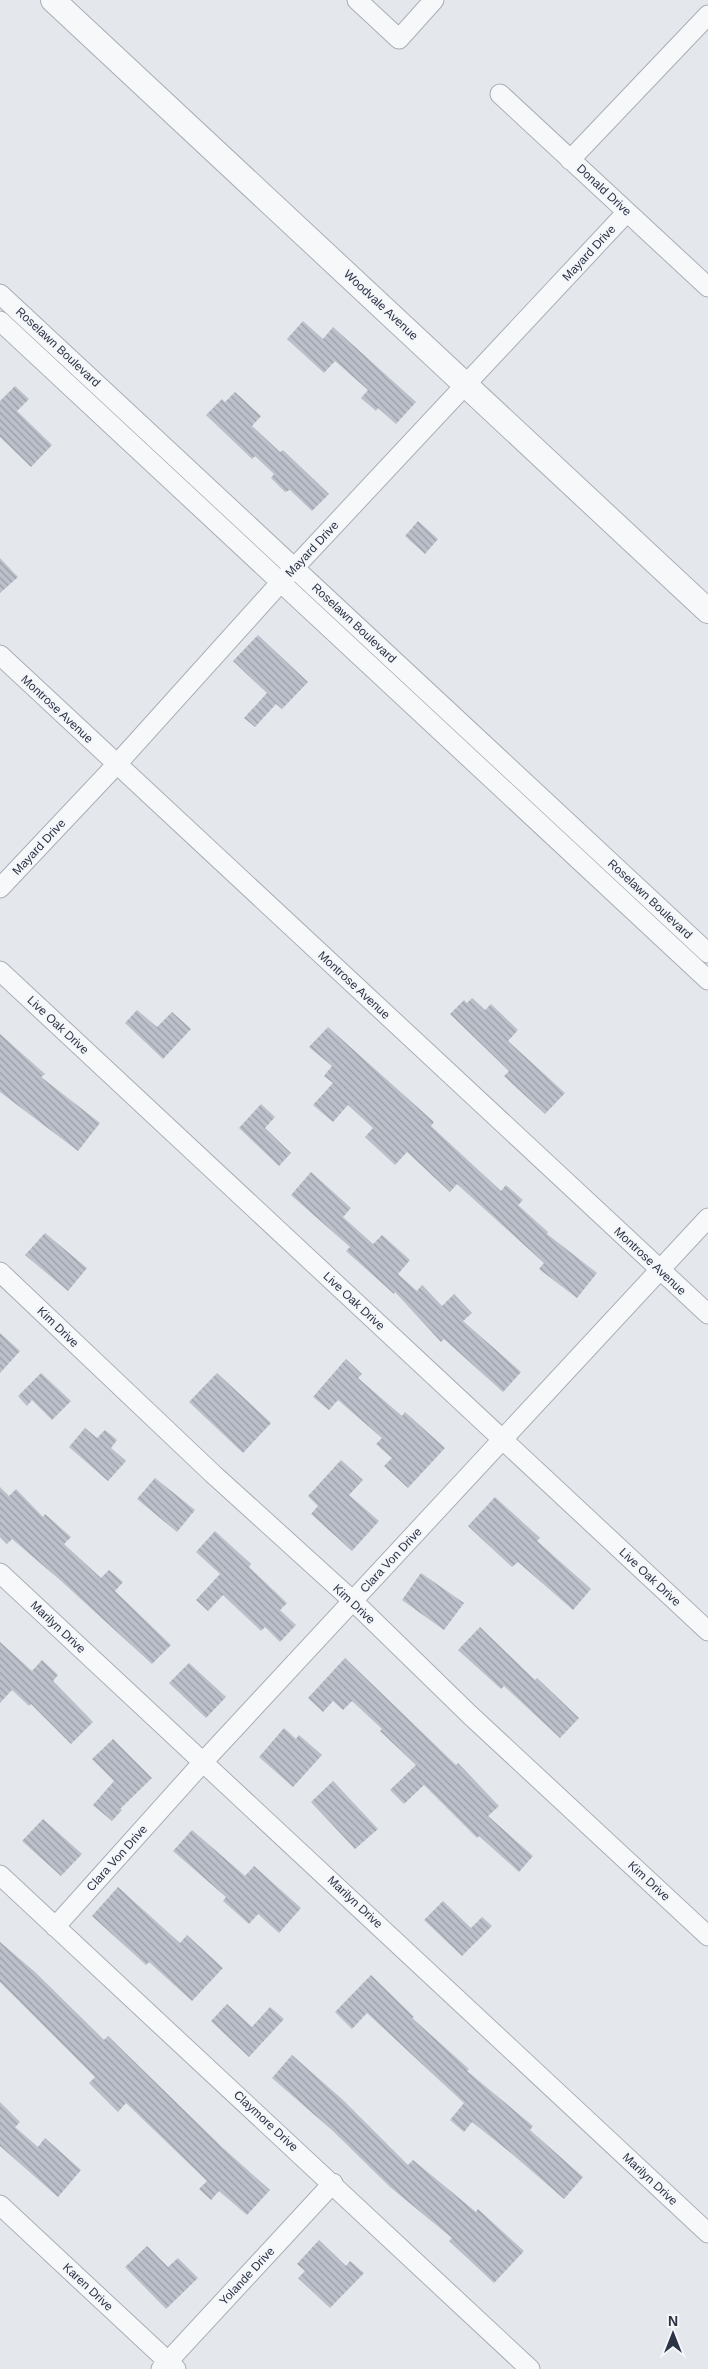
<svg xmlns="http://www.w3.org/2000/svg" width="708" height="2369" viewBox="0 0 708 2369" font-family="Arial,sans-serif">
<defs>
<pattern id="building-back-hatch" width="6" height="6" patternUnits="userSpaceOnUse" patternTransform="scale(1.25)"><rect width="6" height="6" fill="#bbc0ca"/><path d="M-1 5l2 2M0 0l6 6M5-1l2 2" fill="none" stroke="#989da6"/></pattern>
</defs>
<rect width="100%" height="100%" fill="#e4e7ec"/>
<!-- building -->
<path fill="url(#building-back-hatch)" d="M303 321 323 339 333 327 416 402 396 424 378 408 376 411 361 398 368 390 335 361 324 373 287 339Z
M15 386 29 399 17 411 52 445 31 467 0 437V401Z
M235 392 261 416 252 426 280 452 283 450 329 494 312 511 290 490 285 492 271 478 274 474 255 456 252 459 206 415 222 399 225 402Z
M418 521 438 539 425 554 405 536Z
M0 558 18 577 0 593Z
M258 635 308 682 282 709 276 704 255 727 244 718 267 693 233 661Z
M472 998 485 1010 491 1004 518 1030 508 1041 565 1093 545 1114 504 1076 509 1071 450 1014 464 1000 467 1003Z
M137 1010 157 1027 172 1012 191 1029 163 1059 125 1023Z
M328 1027 434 1122 431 1126 501 1191 506 1185 523 1200 518 1205 548 1232 547 1234 597 1273 577 1298 539 1269 544 1263 457 1184 450 1192 407 1152 395 1165 365 1137 373 1128 348 1105 333 1122 313 1105 333 1083 324 1076 332 1066 309 1047Z
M0 1034 45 1074 41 1077 100 1123 78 1151 0 1092Z
M261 1104 275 1117 265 1128 291 1153 279 1166 239 1128Z
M311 1172 351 1208 343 1217 373 1244 382 1235 410 1260 398 1274 417 1291 422 1285 442 1306 454 1294 472 1313 463 1321 521 1372 503 1392 444 1339 441 1342 395 1292 394 1294 346 1251 350 1247 291 1195Z
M45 1233 87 1268 68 1291 25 1255Z
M0 1333 20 1351 0 1373Z
M346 1359 362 1374 358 1378 402 1416 405 1412 445 1448 408 1488 384 1466 392 1458 376 1444 382 1438 338 1400 329 1410 313 1397Z
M41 1373 71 1401 52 1420 32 1400 27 1406 18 1396Z
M217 1373 271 1423 243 1453 189 1402Z
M85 1428 97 1438 105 1430 117 1440 111 1448 126 1461 108 1481 69 1447Z
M341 1460 363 1480 349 1495 379 1521 352 1551 311 1514 318 1506 308 1496Z
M155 1478 195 1510 177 1532 137 1499Z
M0 1487 9 1496 16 1489 43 1517 45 1514 71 1537 64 1544 101 1578 109 1570 123 1582 115 1591 171 1645 152 1664 60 1580 12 1539 7 1544 0 1537Z
M495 1497 540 1538 537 1541 591 1589 573 1610 518 1562 512 1567 468 1526Z
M215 1531 251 1564 249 1567 287 1603 280 1610 296 1625 280 1642 265 1627 261 1631 223 1595 208 1611 196 1600 220 1574 196 1552Z
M421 1573 464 1603 444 1630 402 1600Z
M480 1627 535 1680 537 1678 579 1718 560 1738 504 1686 501 1689 458 1650Z
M0 1642 32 1671 42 1660 58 1675 53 1681 93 1722 71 1744 31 1704 29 1706 12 1690 0 1703Z
M345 1658 456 1765 458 1763 499 1806 488 1816 533 1856 519 1872 479 1836 477 1838 424 1785 404 1804 390 1790 416 1765 380 1731 382 1729 352 1701 343 1710 333 1701 323 1712 308 1698Z
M189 1663 226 1697 206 1718 169 1683Z
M284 1728 296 1739 299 1735 322 1755 293 1787 259 1757Z
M113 1739 152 1778 120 1809 122 1810 112 1821 93 1805 114 1781 92 1759Z
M333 1781 378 1829 355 1849 311 1802Z
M43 1819 82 1854 61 1876 22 1841Z
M192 1830 245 1876 254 1866 301 1908 279 1933 258 1914 249 1924 223 1901 226 1897 173 1851Z
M118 1887 180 1943 187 1935 223 1968 192 2001 149 1962 146 1965 92 1916Z
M443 1901 471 1928 482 1917 492 1926 462 1956 424 1920Z
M0 1942 35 1972 104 2040 108 2036 223 2148 270 2190 247 2215 219 2191 211 2200 199 2189 207 2181 126 2103 118 2112 89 2083 95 2077 0 1982Z
M371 1975 414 2017 412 2018 469 2069 467 2071 533 2126 530 2130 583 2177 564 2199 511 2153 472 2122 464 2132 450 2120 464 2103 367 2013 352 2029 335 2012Z
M227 2004 252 2027 270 2007 284 2019 249 2057 211 2021Z
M292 2055 342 2099 408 2165 413 2160 476 2212 478 2209 524 2251 494 2283 449 2241 452 2238 390 2187 333 2131 272 2078Z
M0 2102 20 2122 15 2127 38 2147 45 2138 81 2170 58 2197 0 2146Z
M319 2240 346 2266 350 2261 364 2273 330 2308 298 2278 305 2271 297 2264Z
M147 2246 168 2267 178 2258 198 2278 166 2309 125 2267Z"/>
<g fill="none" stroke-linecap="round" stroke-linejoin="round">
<!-- minor casing -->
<g stroke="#a9aeb7" stroke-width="21">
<path id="minor" d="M357 0 399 39 434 0
M500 94 708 287
M570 160 708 15
M0 294 708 953
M0 321 708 980
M0 655 708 1314
M0 888 117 764 281 582 627 212
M0 971 708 1631
M0 1272 213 1474 353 1601 470 1715 708 1936
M0 1573 708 2233
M0 1875 530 2369
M55 1927 204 1761 708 1218
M0 2205 176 2369
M161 2369 333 2183"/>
</g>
<!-- tertiary casing -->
<g stroke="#a9aeb7" stroke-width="26">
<path id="tertiary" d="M53 0 708 611"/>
</g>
<!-- minor -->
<use href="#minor" stroke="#f7f8fa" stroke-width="19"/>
<!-- tertiary -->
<use href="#tertiary" stroke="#f7f8fa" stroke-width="24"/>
</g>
<g text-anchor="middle" stroke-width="4.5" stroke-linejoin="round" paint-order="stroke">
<!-- street labels -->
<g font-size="12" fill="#2b3445" stroke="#f4f6f9">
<text transform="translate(604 190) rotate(43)" y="4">Donald Drive</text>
<text transform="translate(589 253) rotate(-47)" y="4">Mayard Drive</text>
<text transform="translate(381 305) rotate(43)" y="4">Woodvale Avenue</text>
<text transform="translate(58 347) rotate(43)" y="4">Roselawn Boulevard</text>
<text transform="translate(312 549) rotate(-47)" y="4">Mayard Drive</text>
<text transform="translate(354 623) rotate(43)" y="4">Roselawn Boulevard</text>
<text transform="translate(57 709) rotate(43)" y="4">Montrose Avenue</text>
<text transform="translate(39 847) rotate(-47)" y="4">Mayard Drive</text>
<text transform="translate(650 899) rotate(43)" y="4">Roselawn Boulevard</text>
<text transform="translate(354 985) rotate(43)" y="4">Montrose Avenue</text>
<text transform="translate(58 1025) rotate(43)" y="4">Live Oak Drive</text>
<text transform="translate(650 1261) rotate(43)" y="4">Montrose Avenue</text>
<text transform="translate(354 1301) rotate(43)" y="4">Live Oak Drive</text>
<text transform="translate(58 1327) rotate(44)" y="4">Kim Drive</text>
<text transform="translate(391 1560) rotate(-47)" y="4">Clara Von Drive</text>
<text transform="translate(650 1577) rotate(43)" y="4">Live Oak Drive</text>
<text transform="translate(354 1604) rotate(43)" y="4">Kim Drive</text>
<text transform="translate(58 1627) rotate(43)" y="4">Marilyn Drive</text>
<text transform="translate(117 1858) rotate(-48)" y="4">Clara Von Drive</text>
<text transform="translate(649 1881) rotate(43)" y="4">Kim Drive</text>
<text transform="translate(355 1902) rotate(43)" y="4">Marilyn Drive</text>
<text transform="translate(266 2121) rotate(43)" y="4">Claymore Drive</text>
<text transform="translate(650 2179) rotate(43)" y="4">Marilyn Drive</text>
<text transform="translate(247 2276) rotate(-47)" y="4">Yolande Drive</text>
<text transform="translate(88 2287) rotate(43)" y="4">Karen Drive</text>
</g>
</g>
<!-- north arrow -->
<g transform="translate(673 2334)" stroke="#f4f6f9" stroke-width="4" paint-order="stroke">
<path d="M0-4L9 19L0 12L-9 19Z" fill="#2b3445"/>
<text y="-8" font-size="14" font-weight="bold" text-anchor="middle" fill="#2b3445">N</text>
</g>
</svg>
